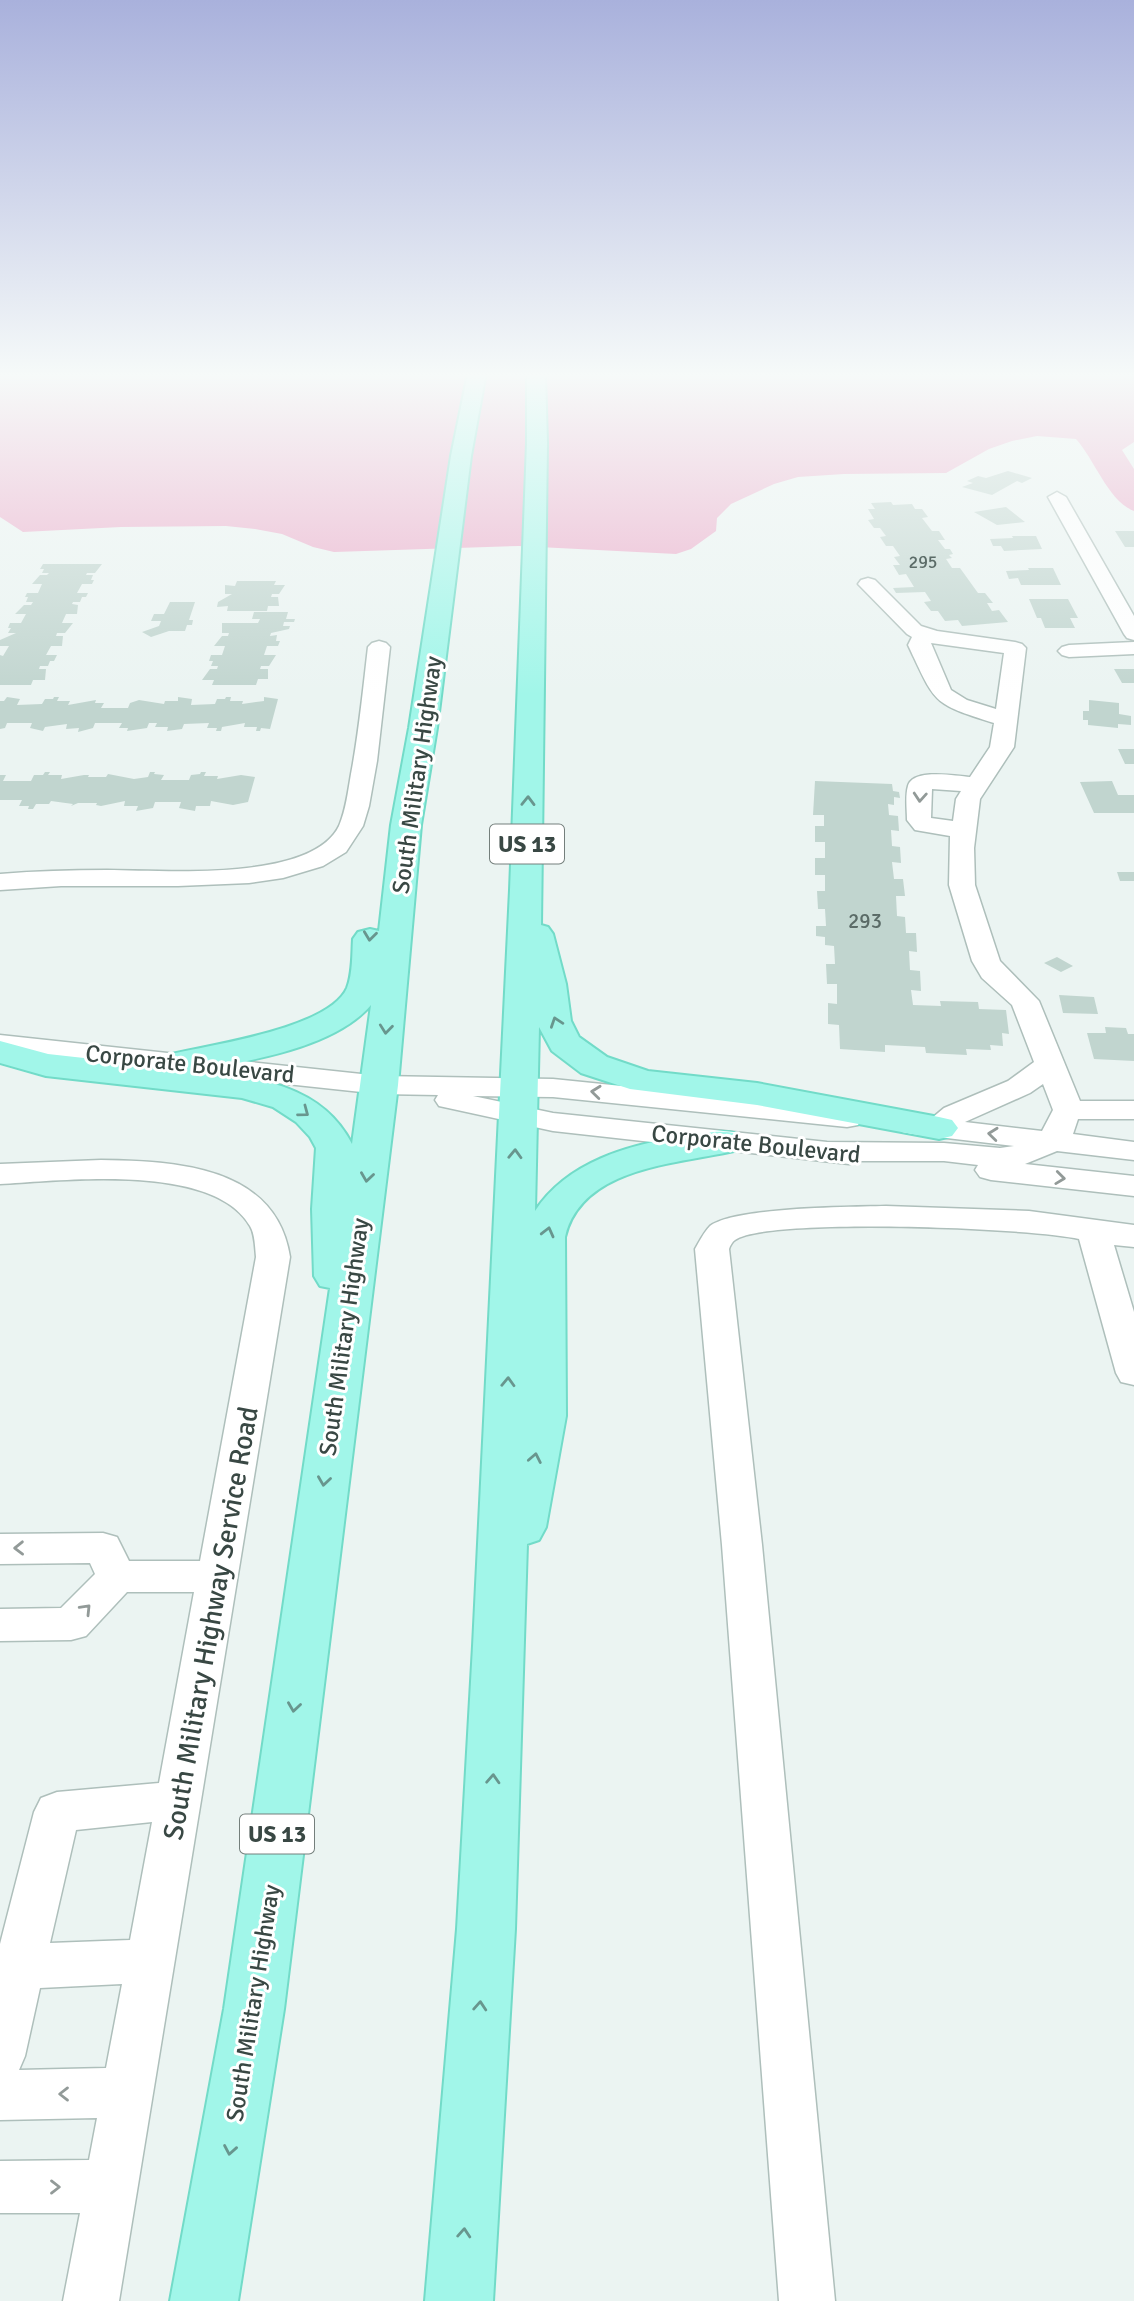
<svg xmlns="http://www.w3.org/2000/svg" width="1134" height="2301" viewBox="0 0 1134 2301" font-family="Signika,sans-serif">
<rect width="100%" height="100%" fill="#ebf4f2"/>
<!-- water -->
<path fill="#ebacca" d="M0 373H1134V442L1122 450 1134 469V511C1108 501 1095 460 1076 439L1037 436 1012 441 989 449 946 473 844 474 798 477 774 484 731 504 717 518 716 531 691 549 676 554 519 546 334 552 313 547 282 534 255 529 226 526 121 527 23 532 0 517Z"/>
<!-- building -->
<path fill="#c1d5cf" d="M1008 471 1032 478 1022 483 1017 481 992 495 962 487 973 483 967 481 978 476 986 478Z
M891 502 893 505 912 504 915 509H922L928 517 922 518 932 531H939L945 540H938L945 549H950L953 554 949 555 952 558 946 559 952 568H960L978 593H985L993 603H987L992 611 999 610 1008 622 962 626 958 620 945 621 938 611H931L924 602 931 601 925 592 896 593 893 588 914 587 906 574 899 575 893 565H900L894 557 900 556 893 546H886L880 537 886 536 880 528H874L868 520 874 519 868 509H875L871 503Z
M1006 507 1025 522 997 525 974 512Z
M1115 531H1134V547H1125Z
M1012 536H1036L1042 549 1004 551 1001 546H993L990 539 1013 538Z
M43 564H102L95 573H87L86 575H93L91 580H94L92 584H82L77 593H88L86 597H82L80 602H73L72 604 78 605 77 614H66L62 623H73L65 633H57L56 636H63L62 646H51L46 655H57L54 661H50L48 666H40L39 669H46L45 680H33L31 685H0V655L3 656 9 646H0V640L16 633H8L11 628H8L10 623H21L26 614H15L24 605H31L33 602H26L28 597H25L27 593H38L42 584H32L40 575H47L49 573H42L44 569H40Z
M1028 568H1053L1061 585H1021L1018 578 1009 579 1006 571 1029 570Z
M237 581H276L274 585H285L279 594H272L271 597H278L279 606H268L267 611H227L228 606 217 607 218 602 232 594H225V585L235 586Z
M1029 599H1068L1078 618H1070L1075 628H1045L1041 618H1037Z
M170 602H195L189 620H193L192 625H187L185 631H169L151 637 142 632 159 626 161 621H151L154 614H164Z
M254 612H288L286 619H295L294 622H284L283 626H290L289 629 271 633 270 636 277 635 276 641H280L278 646H267L264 655H276L269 666H261L260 669H268V679H258L256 685H212L214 680H202L210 669H217L218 666H211L213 661H209L211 655H222L225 646H214L222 636H228L229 633H222V623H258L260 619H252Z
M1114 669H1134V683H1122Z
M7 697 20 699 17 705 42 704 45 699H53L54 697H59L57 701H70L68 705 96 700 95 703H104L101 708H128L130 703 139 700 164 704 165 701H178V697L192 699 191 705 215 704 217 699H225L226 697H231L230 701H243L242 704 264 701V697L278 699 270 729 261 728 260 731H256L257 727H244L245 723 222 727 221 731H216L217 728H207L209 723 184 724 182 729 167 731 168 727H155L157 723H149L147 728 127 731 128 728H119L122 723H95L93 728 78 732 79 728 66 729 67 724 45 727 43 731 30 728 32 723H7L5 728 0 729V701H4Z
M1089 700 1119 703V714L1131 716V725L1118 724V728L1088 725V720H1083V711H1089Z
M1118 749H1134V764H1125Z
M45 772H50L48 775H62L61 779 84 775H89L88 777H106L108 774 134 779 148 777 150 772H155L154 774 164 775 161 780H189L191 775 200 774 201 772H206L204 776H218L217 779 241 775 255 777 248 802 233 805 211 801 210 806H196L195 811 179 808 181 802H155L153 808 136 811 138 806H124L125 801 101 806 96 805 97 803H78L71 806 73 804 51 801 49 804H36L33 809H28L29 806H19L22 800H0V775H6L3 781H31L34 775H43Z
M815 781 892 784 893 791 899 792 900 798 894 797V805L888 804 889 815 898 816 899 831 891 830 892 846 900 847 901 863 892 862 894 879H903L905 896H896L897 916 905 917 906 933H916L917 952 909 951 910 970 920 971 921 991 911 990 913 1005 941 1006 940 1001 978 1002 979 1009 1006 1010 1009 1034 1002 1033 1003 1046 990 1045 991 1050 966 1049 967 1055 926 1053 925 1047 885 1045V1052L840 1049 839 1025 828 1024V1003L837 1004V984H827L826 964H835L834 946 825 945V937L816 936V926H826L825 909H818L817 891H825V875H815V858H825V842H815V826H824V815H813Z
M1112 781 1118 795H1134V813H1094L1080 782Z
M1117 872H1134V881H1120Z
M1057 957 1073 966 1061 972 1044 963Z
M1059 995 1094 997 1098 1014 1063 1013Z
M1105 1027 1126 1028 1128 1034H1134V1061L1094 1059 1087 1033H1106Z"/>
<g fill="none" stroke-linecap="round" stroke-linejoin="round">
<!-- minor casing -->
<g stroke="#aebfbb" stroke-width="3">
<path id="minor" d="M1057 492 1066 497 1134 616V640L1127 638 1124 634 1048 497Z
M868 578 875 580 921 626 937 631 1015 642 1022 644 1026 648 1014 747 980 799 974 848 975 885 1000 961 1039 1001 1080 1101H1134V1119H1078L1073 1134 1134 1142V1160L1057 1151 1025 1164 1134 1176V1196L991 1180 980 1177 975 1170 978 1165 944 1161H860L849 1164 553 1131 439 1106 435 1100 438 1095 380 1094 0 1053V1035L380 1076 553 1079 847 1109 858 1111 862 1118 858 1125 847 1127 553 1097 473 1096 553 1113 827 1142 944 1143 1000 1148 1014 1146 913 1134 902 1132 898 1125 902 1118 913 1116 932 1118 944 1108 1008 1081 1034 1062 1012 1005 982 978 972 961 949 885 950 836 915 830 907 820C907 810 905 796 908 786 913 768 956 776 970 777L990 747 994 723C931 703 936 704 908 645L912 637 907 634 858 584 861 580ZM931 643 1004 653 996 709 967 700 951 690ZM932 789 961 791 956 799 953 821 931 818ZM1043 1084 1053 1110 1042 1131 965 1122 1030 1093Z
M379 641 386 643 390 647 377 761 369 806 363 826 346 852 323 866 283 878 249 883 178 886H61L0 890V874C36 871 71 870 107 870 161 870 311 883 339 826 346 810 348 791 351 774 359 732 363 689 368 647L372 643Z
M1134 642V654L1069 657 1062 655 1058 651 1062 647 1069 645Z
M101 1160C176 1161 276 1166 290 1257L119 2301H63L80 2213H0V2161L89 2160 97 2118 0 2120V1944L34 1812 41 1798 57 1792 159 1783 194 1592H127L86 1636 71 1640 0 1641V1609L61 1608 95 1574 90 1563 0 1564V1534L103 1533 117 1537 129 1561H200L256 1257C255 1247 255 1234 250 1226 213 1162 62 1181 0 1184V1164ZM152 1822 130 1940 50 1943 76 1830ZM122 1984 106 2068 19 2070 25 2056 40 1988Z
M886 1206 1029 1211 1134 1225V1247L1114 1245 1134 1312V1385L1121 1382 1116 1373 1079 1239C1033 1228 767 1217 735 1240 732 1242 730 1246 729 1249L762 1545 835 2301H779L722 1545 695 1249C699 1242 704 1232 710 1226 734 1207 852 1207 886 1206Z"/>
</g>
<!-- major casing -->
<g stroke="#72dbc8" stroke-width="4">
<path id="major" d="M468 373H486L471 456 437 728 421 825 398 1085 284 2009 238 2301H170L224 2009 330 1288 320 1286 314 1276 312 1209 316 1148 310 1137 296 1122 273 1107 242 1098 46 1076 0 1063V1041L48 1054 165 1067 162 1063 167 1055C208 1045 329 1029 347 988 353 973 352 954 353 939L358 932 370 929 379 931 391 825 409 728 451 456ZM371 1005 352 1144C322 1085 257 1077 197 1071 251 1060 334 1048 371 1005Z
M527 373H545L547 443 541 925 548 927 553 934 566 984 571 1021 579 1037 607 1057 648 1071 757 1083 939 1117 952 1120 958 1128 952 1136 939 1139 757 1105 630 1089 581 1073 552 1051 539 1027 535 1211C568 1161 629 1145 684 1136 703 1134 719 1129 738 1134L743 1142 738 1150C681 1164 582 1165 565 1237L566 1416 546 1527 539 1540 527 1544 515 1929 493 2301H425L457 1929 473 1646 510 890 527 443Z"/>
</g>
<!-- minor -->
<use href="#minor" fill="#fff" fill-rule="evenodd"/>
<!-- major -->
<use href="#major" fill="#a1f6e9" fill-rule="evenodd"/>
</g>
<!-- one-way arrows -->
<defs><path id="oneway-chevron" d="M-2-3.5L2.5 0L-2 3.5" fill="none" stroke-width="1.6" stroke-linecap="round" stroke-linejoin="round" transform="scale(1.75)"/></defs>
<g stroke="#929a98">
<use href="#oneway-chevron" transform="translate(920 797) rotate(94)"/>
<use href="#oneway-chevron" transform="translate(596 1092) rotate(-174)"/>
<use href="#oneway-chevron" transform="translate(993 1134) rotate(-174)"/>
<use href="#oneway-chevron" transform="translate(1060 1178) rotate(7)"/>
<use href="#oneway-chevron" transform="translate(19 1548) rotate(179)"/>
<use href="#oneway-chevron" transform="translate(86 1609) rotate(-46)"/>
<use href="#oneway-chevron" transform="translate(64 2094) rotate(180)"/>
<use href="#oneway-chevron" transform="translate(55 2187)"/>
</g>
<g stroke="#68968e">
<use href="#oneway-chevron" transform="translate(528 801) rotate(-89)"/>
<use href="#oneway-chevron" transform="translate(370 936) rotate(97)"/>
<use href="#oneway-chevron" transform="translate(556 1022) rotate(-109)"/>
<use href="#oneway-chevron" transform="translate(386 1029) rotate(96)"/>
<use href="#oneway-chevron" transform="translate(304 1112) rotate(37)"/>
<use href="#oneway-chevron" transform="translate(515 1154) rotate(-88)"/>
<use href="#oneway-chevron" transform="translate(367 1177) rotate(98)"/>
<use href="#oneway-chevron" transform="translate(548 1232) rotate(-76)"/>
<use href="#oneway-chevron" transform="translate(508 1382) rotate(-88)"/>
<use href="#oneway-chevron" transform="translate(535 1458) rotate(-79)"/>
<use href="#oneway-chevron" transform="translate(324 1481) rotate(98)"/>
<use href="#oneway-chevron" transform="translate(294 1707) rotate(98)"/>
<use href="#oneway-chevron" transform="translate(493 1779) rotate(-87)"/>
<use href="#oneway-chevron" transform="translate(480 2006) rotate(-86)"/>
<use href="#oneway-chevron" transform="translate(230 2150) rotate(100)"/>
<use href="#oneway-chevron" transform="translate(464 2233) rotate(-86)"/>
</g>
<!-- sky -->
<linearGradient id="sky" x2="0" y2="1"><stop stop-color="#a9b1dc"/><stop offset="0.54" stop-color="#f6faf9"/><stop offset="1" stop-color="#f6faf9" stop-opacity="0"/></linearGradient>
<rect width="1134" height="695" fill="url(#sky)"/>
<g text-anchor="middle" stroke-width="6" stroke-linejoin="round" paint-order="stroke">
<!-- far-number labels -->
<g font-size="18" fill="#5b6b67">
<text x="923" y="568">295</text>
</g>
<!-- number labels -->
<g font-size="21" fill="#5b6b67">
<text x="865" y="928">293</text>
</g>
<!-- shield labels -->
<g fill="#fff" stroke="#747f7c" stroke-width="2">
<rect x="490" y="824.5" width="74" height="39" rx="5"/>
<rect x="240" y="1814.5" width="74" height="39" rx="5"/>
</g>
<g font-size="23" font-weight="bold" fill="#394844">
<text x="527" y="852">US 13</text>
<text x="277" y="1842">US 13</text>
</g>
<!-- street labels -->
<g font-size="24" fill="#394844" stroke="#fff">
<text transform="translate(417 775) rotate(-82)" y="8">South Military Highway</text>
<text transform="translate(190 1064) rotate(6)" y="8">Corporate Boulevard</text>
<text transform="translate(756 1144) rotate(6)" y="8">Corporate Boulevard</text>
<text transform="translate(344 1337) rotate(-82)" y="8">South Military Highway</text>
<text transform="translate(253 2003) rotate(-81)" y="8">South Military Highway</text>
</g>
<!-- near-street labels -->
<g font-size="28" fill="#394844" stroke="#fff">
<text transform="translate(210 1623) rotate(-80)" y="10">South Military Highway Service Road</text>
</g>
</g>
</svg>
